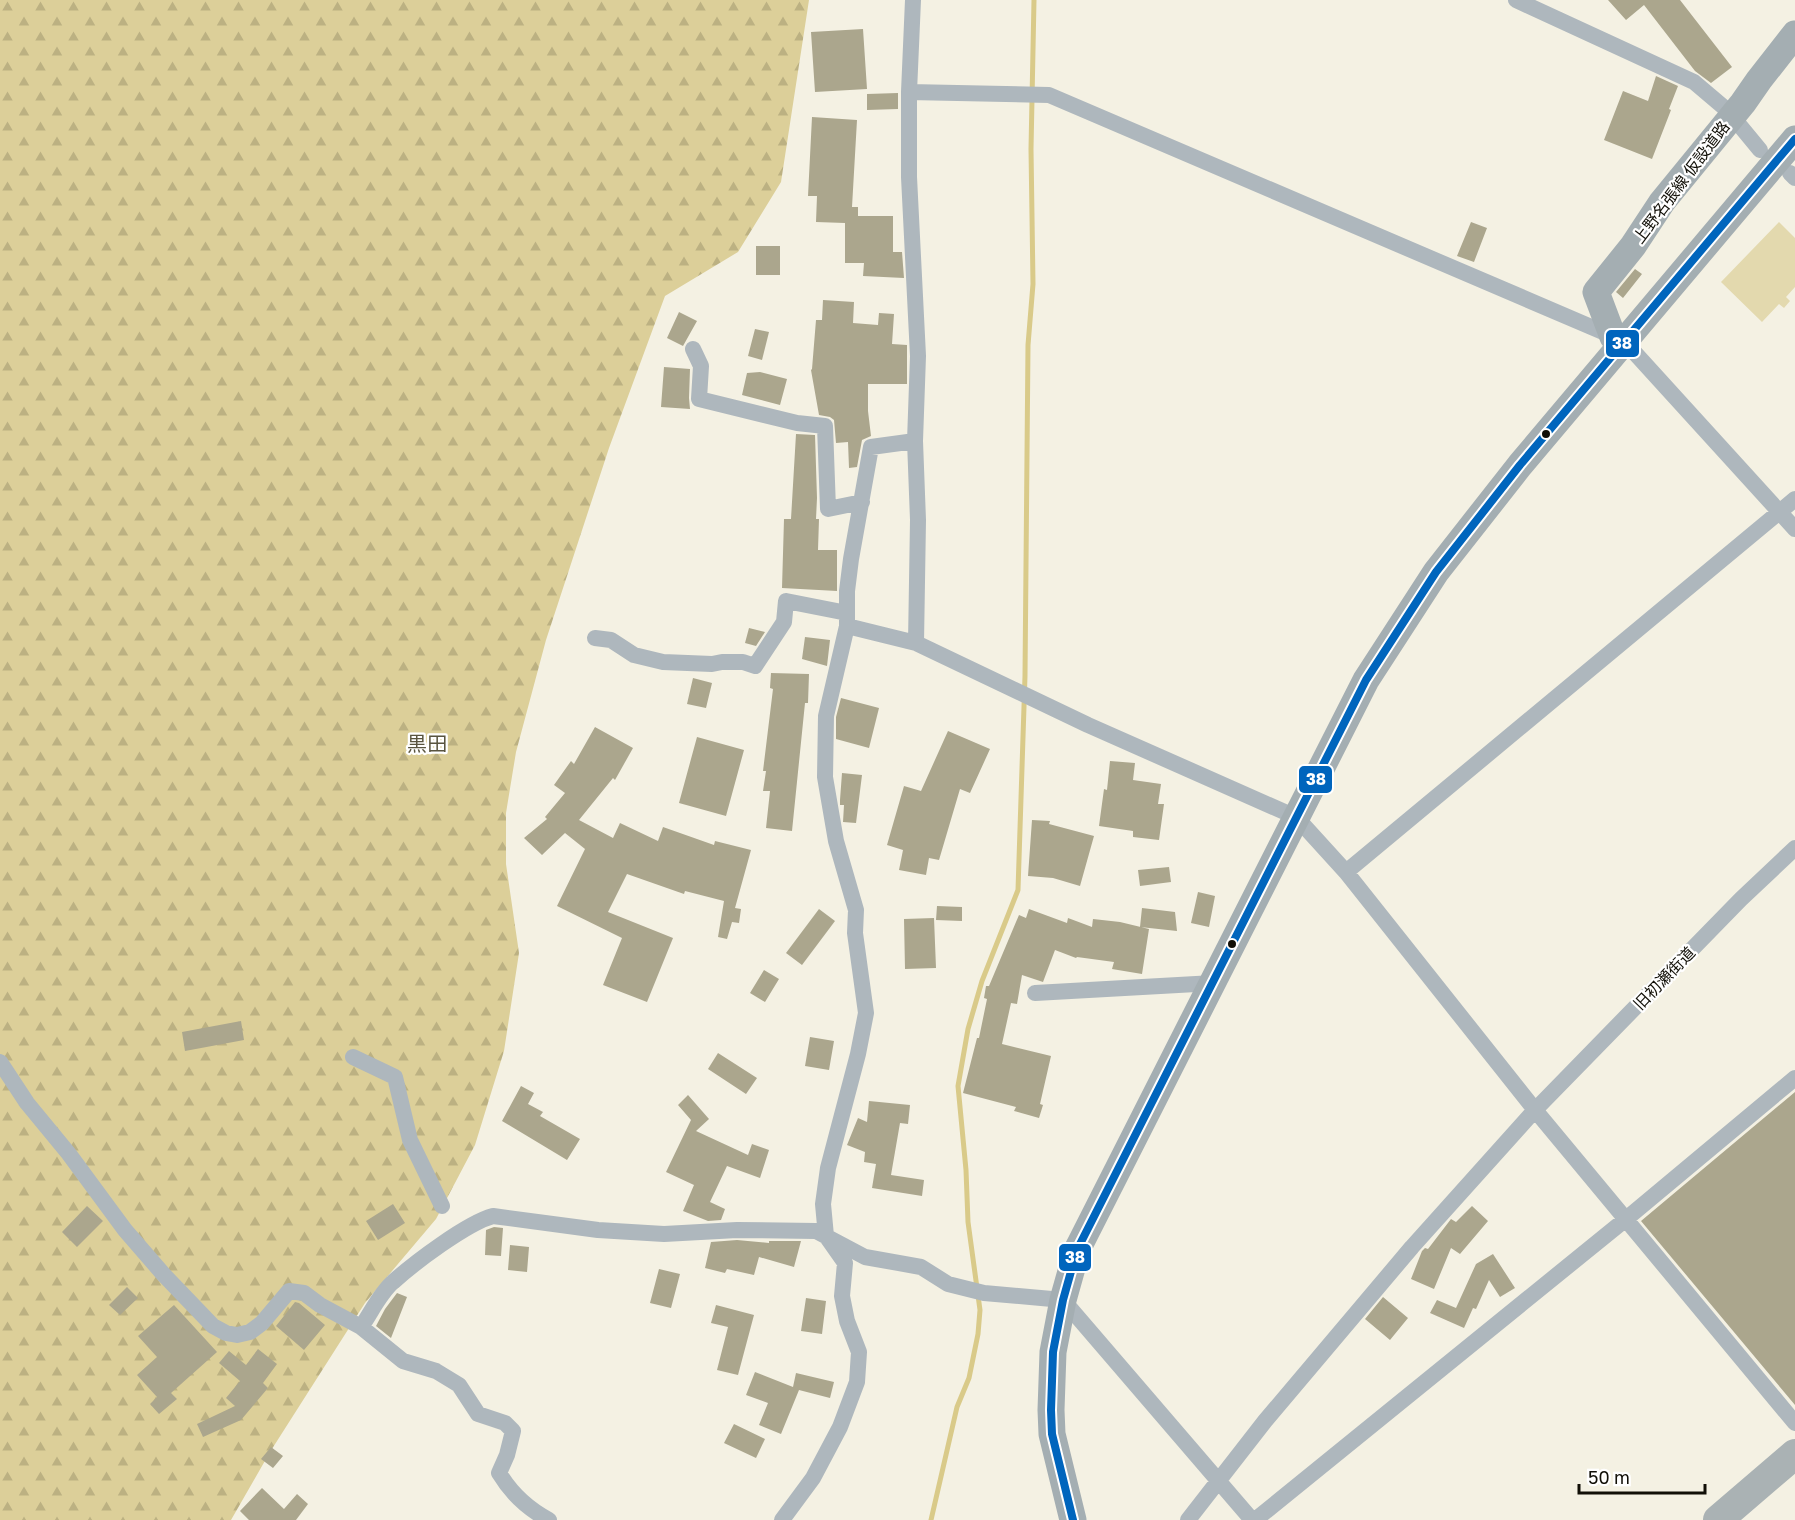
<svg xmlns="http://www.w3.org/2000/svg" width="1795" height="1520" viewBox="0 0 1795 1520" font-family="'Golos Text','Noto Sans JP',sans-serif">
<defs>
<pattern id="forest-firs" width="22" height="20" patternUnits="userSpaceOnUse" patternTransform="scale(1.5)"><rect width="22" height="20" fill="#dccf99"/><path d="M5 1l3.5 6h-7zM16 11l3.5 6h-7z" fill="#bcb182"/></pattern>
</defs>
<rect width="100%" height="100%" fill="#f4f1e3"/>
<!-- forest -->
<path fill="url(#forest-firs)" d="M0 0H809L781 182 738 252 665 296 609 448 546 640 516 752 506 813V864L519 953 504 1051 475 1145 436 1219 365 1303 270 1452 231 1520H0Z"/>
<!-- pitch -->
<path fill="#e3d9ae" d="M1779 222 1795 238V287L1786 297 1790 301 1784 308 1779 304 1762 322 1721 282Z"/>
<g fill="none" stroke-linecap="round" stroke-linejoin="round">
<!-- stream -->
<path stroke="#d9ca89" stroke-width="5" d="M931 1520 957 1407 969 1378 978 1334 980 1310 968 1222 966 1170 958 1086 968 1029 982 981 1018 890 1025 676 1028 345 1033 284 1031 149 1034 0"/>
</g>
<!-- building -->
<path fill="#aba68d" d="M1608 0H1680L1732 67 1711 83 1695 71 1644 5 1626 20Z
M863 29 867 89 815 92 811 32Z
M1656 76 1678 86 1669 109 1671 110 1652 159 1604 140 1623 91 1648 101Z
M898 93V109L867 110V94Z
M812 117 857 120 852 207H858V216H893V252H902L904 278 863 276 864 263H845V223L816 222 817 196H808Z
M1471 222 1487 228 1474 262 1457 256Z
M756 246H780V275H756Z
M1635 269 1642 274 1623 298 1616 292Z
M823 300 854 302 853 323 878 325 879 313 894 314 892 344 907 345V384H868V411L871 436 862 440 857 467 849 468 848 442 836 443 834 420 830 417 819 415 811 370 812 369 816 320H822Z
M679 312 697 321 683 346 667 338Z
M755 329 769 332 762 360 748 356Z
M664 367 690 369 689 398 690 409 661 407Z
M760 372 787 379 780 405 742 395 747 373Z
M796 434 815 435 817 498 816 519H819L818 550H837V591L782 588 784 519H791Z
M749 628 765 632 756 646 745 643Z
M805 637 830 640 827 666 802 659Z
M771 673 809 674 808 703H805L792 831 766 828 770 791H763L766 771H763L773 689 770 688Z
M693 678 712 683 706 708 687 704Z
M841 698 879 708 869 748 836 739V717Z
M595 727 633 748 615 780 613 778 579 820 613 838 620 823 658 841 663 827 714 845 715 841 751 850 735 908 741 909 739 923 732 922 727 939 718 937 724 901 685 891 684 894 627 874 608 912 673 938 647 1002 603 985 622 938 557 906 585 849 565 833 542 855 524 838 547 819 545 817 565 793 554 785 571 761 574 764Z
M948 731 990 749 970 793 960 789 939 860 929 858 926 875 899 870 903 850 887 845 904 786 921 791Z
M697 737 744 750 726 816 679 803Z
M1110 761 1135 763 1133 780 1161 784 1158 804H1164L1159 840 1133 837V831L1099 826 1104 789 1107 790Z
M842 773 862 775 856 823 843 822 844 805H840V800Z
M1032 820 1050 821 1049 824 1094 836 1080 886 1053 878 1028 876Z
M1169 867 1171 882 1140 886 1138 870Z
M1198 892 1215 896 1209 927 1191 923Z
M937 906 962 907V921L936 920Z
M1142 908 1175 912 1177 931 1140 927Z
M819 909 835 921 802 965 786 953Z
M1029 909 1067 923 1068 918 1092 927 1093 919 1120 922 1149 929 1142 974 1112 969 1114 962 1077 957 1076 958 1055 950 1043 982 1022 975 1017 1004 1011 1003 1002 1044 1051 1056 1040 1104 1043 1105 1039 1118 1014 1111 1016 1107 963 1093 977 1038H979L987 999 984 998 986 986H989L1019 915 1026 918Z
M934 918 936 968 905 969 904 919Z
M764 970 779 979 765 1002 750 993Z
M241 1021 244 1040 185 1051 182 1032Z
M810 1037 834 1041 829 1070 805 1066Z
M718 1053 757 1078 746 1094 708 1069Z
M521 1086 534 1093 528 1104 543 1112 540 1116 580 1139 567 1160 502 1121Z
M1795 1092V1405L1641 1221Z
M688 1095 709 1119 696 1131 748 1155 752 1144 769 1150 760 1178 727 1166 710 1202 725 1209 721 1220 708 1221 683 1211 694 1185 666 1172 691 1120 678 1105Z
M869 1101 910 1105 908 1124 900 1123 891 1175 924 1180 922 1196 872 1188 876 1164 864 1162 865 1152 847 1145 858 1118 867 1122Z
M393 1204 405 1223 378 1240 366 1221Z
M87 1206 103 1221 77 1247 62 1232Z
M1472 1206 1488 1221 1460 1254 1451 1248 1434 1289 1411 1279 1422 1251 1425 1248 1428 1249 1451 1219 1456 1222Z
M494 1227 503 1228 501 1256 485 1255 486 1230Z
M737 1240 769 1243V1241H801L794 1267 759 1257 754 1275 727 1269 725 1273 705 1268 711 1242Z
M510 1245 529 1247 527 1272 508 1270Z
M1493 1254 1515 1288 1500 1297 1489 1280 1476 1309 1473 1308 1464 1328 1430 1313 1437 1300 1456 1308 1476 1264Z
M659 1269 680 1274 671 1308 650 1303Z
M127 1287 138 1298 120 1315 109 1305Z
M397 1293 407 1297 391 1338 376 1326 385 1309Z
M1383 1297 1408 1318 1390 1340 1365 1319Z
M806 1298 826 1301 822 1334 801 1331Z
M295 1302 299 1303 325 1325 304 1350 276 1326Z
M174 1305 217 1352 171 1393 177 1399 159 1414 150 1404 157 1397 137 1375 157 1357 138 1336Z
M716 1305 754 1315 738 1375 717 1370 728 1327 711 1323Z
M258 1349 277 1364 263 1383 268 1388 241 1420 203 1437 197 1424 235 1406 226 1398 240 1381 219 1363 229 1351 246 1365Z
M755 1372 793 1387 796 1373 834 1382 830 1398 799 1390 781 1434 759 1425 768 1403 746 1395Z
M734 1424 765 1439 756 1458 724 1443Z
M271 1447 283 1456 273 1468 261 1459Z
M262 1488 284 1509 297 1494 308 1504 296 1520H249L240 1511Z"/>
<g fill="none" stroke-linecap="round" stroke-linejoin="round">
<!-- street -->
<path stroke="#aeb7bd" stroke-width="16" d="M913 0 909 92V177L918 356 915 441 918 520 916 643
M1516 0 1694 82 1727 110 1760 150
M909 92 1049 95 1624 341 1795 529
M1790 173 1795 178
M693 349 701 366 699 399 797 423 825 426 828 509 862 502
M847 626 916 643 1088 725 1296 817 1346 872 1535 1110 1795 1423
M595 638 611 640 634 655 663 662 712 664 722 662H743L755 666 784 622 786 601 847 613
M1346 872 1795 499
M1035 993 1214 983
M353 1057 395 1077 410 1140 442 1206
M0 1062 27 1103 69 1154 125 1230 164 1275 213 1326 226 1333 237 1335 250 1332 262 1323 289 1291 304 1293 320 1305 361 1327 403 1361 436 1371 459 1385 478 1414 505 1423 513 1431 507 1455 499 1473C511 1493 528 1509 549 1520
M361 1327C371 1313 380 1293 393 1282 414 1263 467 1223 493 1216L598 1230 664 1234 737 1230 816 1231 865 1257 921 1267 948 1284 984 1293 1063 1300 1252 1520
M782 1520 813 1478 840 1427 857 1382 859 1352 847 1321 842 1296 845 1263 826 1236 823 1204 828 1168 858 1054 866 1013 855 933 856 910 836 841 825 777 826 716 847 626V591L851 559 871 447 915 441
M1188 1520 1265 1421 1412 1247 1535 1110 1741 899 1795 848
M1255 1520 1626 1219 1795 1078"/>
<!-- primary -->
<path stroke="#a4aeb2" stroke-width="27" d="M1613 337 1596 292 1633 246 1662 202 1743 103 1759 80 1795 34
M1073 1520 1052 1434 1051 1410 1053 1352 1063 1300 1077 1250 1366 680 1436 572 1520 465 1795 139"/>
<!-- highway -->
<path stroke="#aab2b4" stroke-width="30" d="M1718 1520 1795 1454"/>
<!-- bus-1 casing -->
<g stroke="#fff" stroke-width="12">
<path id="bus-1" d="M1073 1520 1052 1434 1051 1410 1053 1352 1063 1300 1077 1250 1366 680 1436 572 1520 465 1795 139"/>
</g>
<!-- bus-1 -->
<use href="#bus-1" stroke="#0065bd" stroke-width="8"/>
</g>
<!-- markers -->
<g fill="#110f07" stroke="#fff" stroke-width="2">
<circle cx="1546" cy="434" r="5"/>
<circle cx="1232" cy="944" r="5"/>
</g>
<g text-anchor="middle" stroke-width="4.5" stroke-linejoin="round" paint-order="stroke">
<!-- street labels -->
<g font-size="16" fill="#110f07" stroke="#fff">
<text transform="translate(1681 182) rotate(-53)" y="6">上野名張線 仮設道路</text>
<text transform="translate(1664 978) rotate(-46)" y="6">旧初瀬街道</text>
</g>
<!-- quarter labels -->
<g font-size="20" fill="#59543f" stroke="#fff">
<text x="427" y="751">黒田</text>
</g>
</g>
<g stroke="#fff" stroke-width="2">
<rect x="1605" y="329" width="35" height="29" rx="6" fill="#0065bd"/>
<rect x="1298" y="765" width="35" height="29" rx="6" fill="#0065bd"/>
<rect x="1058" y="1243" width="34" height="29" rx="6" fill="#0065bd"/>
</g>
<g font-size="16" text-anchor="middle" font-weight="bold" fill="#fff">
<text x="1622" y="349">38</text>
<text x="1316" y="785">38</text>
<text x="1075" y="1263">38</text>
</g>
<!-- scale -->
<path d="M1579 1484v9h126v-9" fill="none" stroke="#110f07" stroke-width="3"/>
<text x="1588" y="1484" font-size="18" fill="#110f07" stroke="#ffffff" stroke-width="4.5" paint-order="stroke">50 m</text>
</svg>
